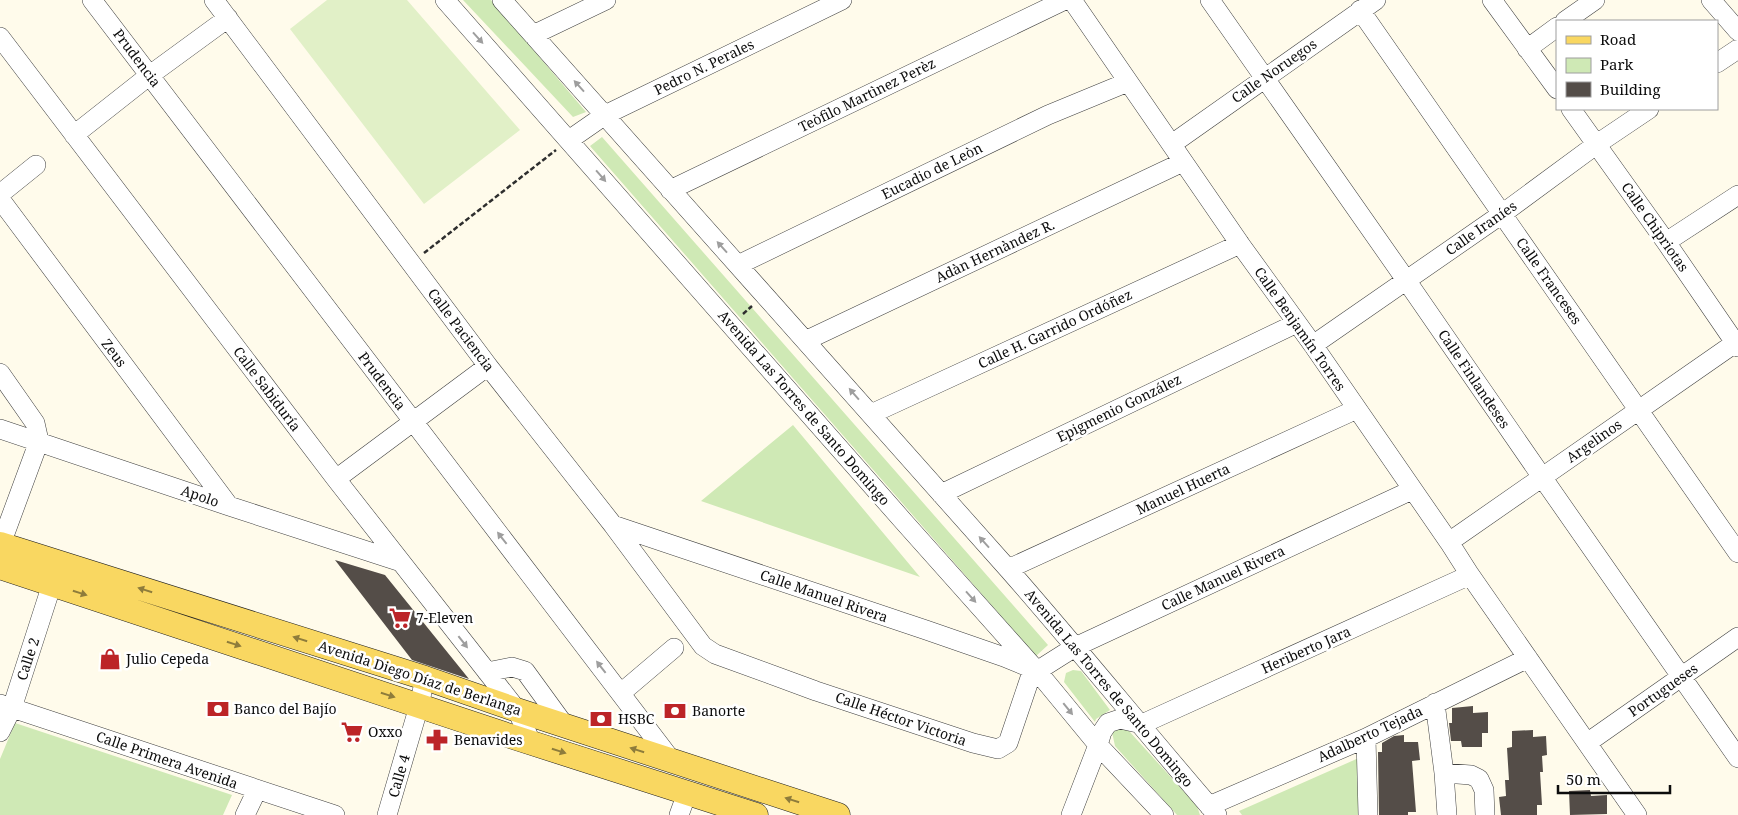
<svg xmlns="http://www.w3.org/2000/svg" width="1738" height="815" viewBox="0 0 1738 815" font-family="'Noto Serif',serif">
<rect width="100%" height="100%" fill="#fffbeb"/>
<!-- green -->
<path fill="#cfe9b5" d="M463 0H491L586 112 573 117Z
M602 137 1048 645 1036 656 590 146Z
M793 425 920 577 701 501Z
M1073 670 1081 671 1110 710 1096 719 1095 722 1064 682 1066 673Z
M15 723 232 795 223 815H0V759Z
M1122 728 1129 731 1197 806 1200 815H1177L1115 746 1112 732 1114 729Z
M1361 757 1362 815H1242L1239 811Z"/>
<!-- pitch -->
<path fill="#e1f0c7" d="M327 0H407L520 130 424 204 290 29Z"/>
<!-- building -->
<path fill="#544d48" d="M335 560 385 575 469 679 412 660Z
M1473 706V713L1488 712V733H1482V747H1462L1461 741H1451L1449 723H1452V708Z
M1533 730V737L1546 736 1547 755 1542 756 1543 772H1540L1542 805H1537V815H1501L1499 797 1506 796 1505 780H1509L1507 748 1512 747V731Z
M1404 735V742H1418L1420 760 1412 761 1416 812H1408V815H1379L1378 752H1382V743L1394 736Z
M1590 790 1591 796 1607 795V814L1570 815 1569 791Z"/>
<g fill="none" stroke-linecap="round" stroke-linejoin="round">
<!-- minor casing -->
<g stroke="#3f3f3f" stroke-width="20">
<path id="minor" d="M92 0 672 761
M214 0 488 366 613 525 703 646 715 654 816 691 973 743 998 749 1008 743 1033 669 1037 671 1075 647 1412 490
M445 0 904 522 1037 671 1098 745 1164 815
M502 0C670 191 841 379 1009 570 1080 651 1147 734 1217 815
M1072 0 1240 244 1313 345 1449 542 1470 575 1637 815
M1210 0 1406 280 1542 477 1738 758
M1492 0 1557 89
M1711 0 1738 31
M1360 10 1738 553
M1565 21 1595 0
M533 35 606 0
M0 37 336 479 517 710 531 742
M1527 49 1557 27
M1717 63 1738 49
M1571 109 1666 242 1738 347
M74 135 150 75 228 18
M569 140 605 115 842 0
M1172 144 1376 0
M670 190 1065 0
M0 194 36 165
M0 199 229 506
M1666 242 1738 195
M738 265 1048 115 1128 82
M807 340 1183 162
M1313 345 1502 214 1597 144 1649 109
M0 373 35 423 39 441 1 544
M871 414 1240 244
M0 429 229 506 401 562
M336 479 488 366
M941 494 1297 323
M613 525 926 630 1004 657 1033 669
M1449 542 1738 341
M1008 569 1357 409
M487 672 512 667 525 671 565 726
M621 693 674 648
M1435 703 1444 773 1447 815
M0 704 335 815
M0 732 12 708 52 584
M1366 738 1368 815
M1587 743 1738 637
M1444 773 1471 775 1479 779 1484 790 1485 815
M1209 806 1366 738 1528 658
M245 815 257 790
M387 815 419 706 425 678
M679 815 687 793
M1071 815 1098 745 1102 732 1108 723 1120 719 1142 724 1470 575"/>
</g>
<!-- major casing -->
<g stroke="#1d1d1d" stroke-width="25">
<path id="major" d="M0 544 425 678 517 710 838 815
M0 567 513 737 756 815"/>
</g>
<!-- path -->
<path stroke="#2e2e2e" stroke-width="2.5" stroke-dasharray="5 2.5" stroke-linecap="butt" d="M424 253 556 150
M743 314 752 306"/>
<!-- minor -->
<use href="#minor" stroke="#fff" stroke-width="19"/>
<!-- major -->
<use href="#major" stroke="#f9d761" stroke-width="24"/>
</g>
<!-- one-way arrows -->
<defs><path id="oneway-solid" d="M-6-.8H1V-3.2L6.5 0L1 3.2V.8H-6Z" transform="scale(1.25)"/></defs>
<g fill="#9e9e9e">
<use href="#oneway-solid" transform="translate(478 38) rotate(48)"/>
<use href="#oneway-solid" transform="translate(579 86) rotate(-132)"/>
<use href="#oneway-solid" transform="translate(601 176) rotate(49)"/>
<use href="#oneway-solid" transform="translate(722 247) rotate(-132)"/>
<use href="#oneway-solid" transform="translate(854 394) rotate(-131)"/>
<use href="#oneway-solid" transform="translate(502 538) rotate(-128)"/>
<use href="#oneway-solid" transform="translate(984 542) rotate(-132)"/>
<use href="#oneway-solid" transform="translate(971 597) rotate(48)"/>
<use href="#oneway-solid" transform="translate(463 642) rotate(52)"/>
<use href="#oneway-solid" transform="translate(601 667) rotate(-128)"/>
<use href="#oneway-solid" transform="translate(1068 709) rotate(51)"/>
</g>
<g fill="#8e7c3b">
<use href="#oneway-solid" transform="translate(145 590) rotate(-163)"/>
<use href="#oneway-solid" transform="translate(80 593) rotate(18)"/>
<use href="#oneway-solid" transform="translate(300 639) rotate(-163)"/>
<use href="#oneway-solid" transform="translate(234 644) rotate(18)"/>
<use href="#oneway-solid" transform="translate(388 695) rotate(18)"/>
<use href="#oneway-solid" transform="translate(637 750) rotate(-162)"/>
<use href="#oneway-solid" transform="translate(559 751) rotate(18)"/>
<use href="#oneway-solid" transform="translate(792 800) rotate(-162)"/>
</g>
<!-- icons -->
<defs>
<g id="supermarket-bare" transform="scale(1.725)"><path d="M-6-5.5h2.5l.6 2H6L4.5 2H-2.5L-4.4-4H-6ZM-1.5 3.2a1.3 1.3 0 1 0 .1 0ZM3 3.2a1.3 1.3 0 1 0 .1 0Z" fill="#bc2428" stroke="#fff" stroke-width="2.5" paint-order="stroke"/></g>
<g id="shop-bare" transform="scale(1.725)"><path d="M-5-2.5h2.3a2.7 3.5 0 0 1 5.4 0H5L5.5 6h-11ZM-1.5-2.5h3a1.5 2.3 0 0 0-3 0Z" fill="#bc2428" stroke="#fff" stroke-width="2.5" paint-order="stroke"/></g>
<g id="bank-bare" transform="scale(1.725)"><path d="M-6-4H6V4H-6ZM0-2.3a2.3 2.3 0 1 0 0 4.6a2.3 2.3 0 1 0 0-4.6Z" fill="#bc2428" stroke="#fff" stroke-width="2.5" paint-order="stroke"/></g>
<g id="pharmacy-bare" transform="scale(1.725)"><path d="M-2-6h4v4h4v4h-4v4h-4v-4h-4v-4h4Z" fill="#bc2428" stroke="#fff" stroke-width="2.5" paint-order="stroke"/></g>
</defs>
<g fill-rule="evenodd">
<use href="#supermarket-bare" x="400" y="618"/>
<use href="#shop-bare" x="110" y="659"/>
<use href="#bank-bare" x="218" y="709"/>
<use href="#bank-bare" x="675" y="711"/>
<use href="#bank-bare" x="601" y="719"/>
<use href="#supermarket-bare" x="352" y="732"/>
<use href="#pharmacy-bare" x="437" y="740"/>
</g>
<g text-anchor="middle" stroke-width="5" stroke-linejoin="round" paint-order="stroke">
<!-- street labels -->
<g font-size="14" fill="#0c0c0c" stroke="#fff">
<text transform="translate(137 58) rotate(53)" y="5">Prudencia</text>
<text transform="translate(704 67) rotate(-26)" y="5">Pedro N. Perales</text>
<text transform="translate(1274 71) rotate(-35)" y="5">Calle Noruegos</text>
<text transform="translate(867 95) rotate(-26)" y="5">Teòfilo Martìnez Perèz</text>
<text transform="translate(932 171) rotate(-26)" y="5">Eucadio de Leòn</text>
<text transform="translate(1655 227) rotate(55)" y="5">Calle Chipriotas</text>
<text transform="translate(1481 228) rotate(-35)" y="5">Calle Iraníes</text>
<text transform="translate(995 251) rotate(-25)" y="5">Adàn Hernàndez R.</text>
<text transform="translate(1549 281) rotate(55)" y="5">Calle Franceses</text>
<text transform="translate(1055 329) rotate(-25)" y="5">Calle H. Garrido Ordóñez</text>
<text transform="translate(1300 329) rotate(55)" y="5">Calle Benjamín Torres</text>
<text transform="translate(461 330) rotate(53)" y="5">Calle Paciencia</text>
<text transform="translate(114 353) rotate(53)" y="5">Zeus</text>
<text transform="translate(1474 379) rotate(56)" y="5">Calle Finlandeses</text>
<text transform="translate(382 381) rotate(53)" y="5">Prudencia</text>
<text transform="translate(267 389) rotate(53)" y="5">Calle Sabiduría</text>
<text transform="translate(804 408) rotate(49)" y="5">Avenida Las Torres de Santo Domingo</text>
<text transform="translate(1119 408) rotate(-26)" y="5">Epigmenio González</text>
<text transform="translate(1594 441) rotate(-35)" y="5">Argelinos</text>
<text transform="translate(1183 489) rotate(-25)" y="5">Manuel Huerta</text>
<text transform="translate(200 496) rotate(19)" y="5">Apolo</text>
<text transform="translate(1223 578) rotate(-25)" y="5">Calle Manuel Rivera</text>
<text transform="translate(824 596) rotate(19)" y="5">Calle Manuel Rivera</text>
<text transform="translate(1306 650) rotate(-24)" y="5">Heriberto Jara</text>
<text transform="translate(28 659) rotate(-72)" y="5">Calle 2</text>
<text transform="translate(420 678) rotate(18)" y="5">Avenida Diego Díaz de Berlanga</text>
<text transform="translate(1109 688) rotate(50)" y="5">Avenida Las Torres de Santo Domingo</text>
<text transform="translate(1663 690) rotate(-35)" y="5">Portugueses</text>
<text transform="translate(901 719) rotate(19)" y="5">Calle Héctor Victoria</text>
<text transform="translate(1370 734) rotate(-25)" y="5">Adalberto Tejada</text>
<text transform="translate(167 760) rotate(19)" y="5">Calle Primera Avenida</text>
<text transform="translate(399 776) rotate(-74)" y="5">Calle 4</text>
</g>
<!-- poi labels -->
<g font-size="14" fill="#0c0c0c" stroke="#fff" text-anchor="start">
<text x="416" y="623">7-Eleven</text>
<text x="126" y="664">Julio Cepeda</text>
<text x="234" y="714">Banco del Bajío</text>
<text x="692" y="716">Banorte</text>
<text x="618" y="724">HSBC</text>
<text x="368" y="737">Oxxo</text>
<text x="454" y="745">Benavides</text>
</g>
</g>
<!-- legend -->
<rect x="1556" y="20" width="162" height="90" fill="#ffffff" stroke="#9e9e9e"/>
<rect x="1566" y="36" width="25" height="8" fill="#f9d761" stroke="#9e9e9e"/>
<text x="1600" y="45" font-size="15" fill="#0c0c0c">Road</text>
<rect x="1566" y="58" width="25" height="15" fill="#cfe9b5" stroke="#9e9e9e"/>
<text x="1600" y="70" font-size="15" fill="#0c0c0c">Park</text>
<rect x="1566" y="82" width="25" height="15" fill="#544d48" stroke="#9e9e9e"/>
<text x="1600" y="95" font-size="15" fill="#0c0c0c">Building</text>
<!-- scale -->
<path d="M1558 785v8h112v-8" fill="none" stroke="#0c0c0c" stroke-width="2.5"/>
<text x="1566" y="785" font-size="15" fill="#0c0c0c" stroke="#ffffff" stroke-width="4" paint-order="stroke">50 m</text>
</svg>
